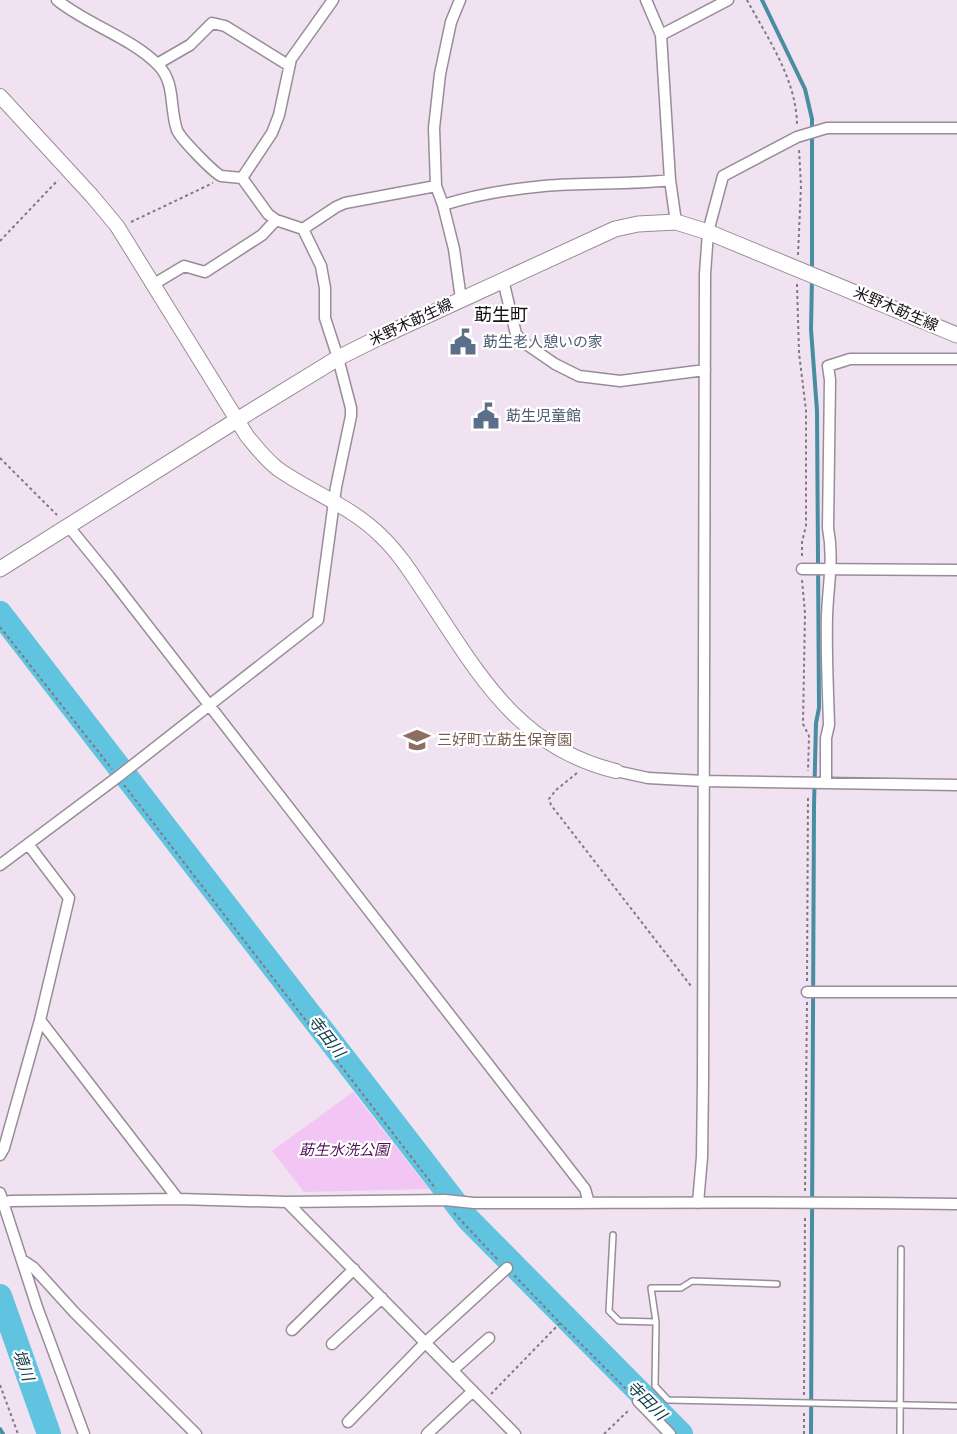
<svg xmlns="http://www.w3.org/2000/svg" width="957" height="1434" viewBox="0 0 957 1434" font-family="'Roboto Serif','Noto Sans JP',serif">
<rect width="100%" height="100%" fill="#f0e2f0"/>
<!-- green -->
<path fill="#f2c5f4" d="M353 1092 429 1189 304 1192 272 1151Z"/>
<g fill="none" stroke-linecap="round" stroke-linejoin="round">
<!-- stream -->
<path stroke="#498da3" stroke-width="4" d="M762 0 805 89 812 119V271
M0 1429 3 1434
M811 1434 814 806 816 723 819 708 817 411 811 329 812 278"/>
<!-- river -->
<path stroke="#60c3e0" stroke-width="24" d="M0 613 468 1219 681 1434
M0 1296 49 1434"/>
<!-- service casing -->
<g stroke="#998c99" stroke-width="8">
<path id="service" d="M613 1235 609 1311 619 1321 656 1322 655 1386 668 1400 957 1406
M656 1322 651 1288H681L692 1281 777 1284
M900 1434 901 1249"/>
</g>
<!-- minor casing -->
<g stroke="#998c99" stroke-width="13">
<path id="minor" d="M460 0 451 22 440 74 434 128 436 186 443 205 454 249 461 299
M646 0 661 35 670 180 676 222
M661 35 728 0
M157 64 190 45 212 23 225 26 288 65
M242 178 272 133 279 115 291 59 333 0
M443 205C475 195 511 189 544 186 586 182 628 185 670 180
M303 229 336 207 345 203 436 186
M503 280 516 334 523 342 555 364 579 376 620 381 705 370
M154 284 184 266 205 272 262 235 276 220
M69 527 109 576 585 1189 589 1203
M802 569 957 570
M616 771 648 778 703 781 957 785
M826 783V738L829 725C828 689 826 652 827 616 828 585 834 559 828 528L830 380 828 366 850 359H957
M0 865 119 776 318 620 336 487 351 416V408L338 358 325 318V288L321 266 303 229 276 220 268 214 242 178 221 176C212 171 180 138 177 130 169 107 176 83 158 65 132 38 86 24 57 0
M807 992H957
M40 1020 178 1199
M0 1155 4 1148 40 1020 69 898 28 844
M0 1193 37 1307 84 1434
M287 1202 515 1434
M0 1203 11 1201 178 1199 287 1202 445 1200 474 1203C635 1203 796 1201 957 1204
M698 1203 702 1157 703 1081 705 274 708 232 723 176 797 137 827 128H957
M22 1260 34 1268 74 1312 196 1434
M292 1330 354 1269
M332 1344 382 1298
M453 1370 489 1338
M638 1401 670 1434
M348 1422 426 1342 507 1268
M427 1434 473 1391"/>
</g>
<!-- tertiary casing -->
<g stroke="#998c99" stroke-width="16">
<path id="tertiary" d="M0 96 92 196 117 226 247 436C257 448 266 460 278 469 312 493 351 506 381 536 401 555 415 579 430 601 481 678 520 748 616 771"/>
</g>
<!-- secondary casing -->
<g stroke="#998c99" stroke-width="17">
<path id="secondary" d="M0 569 237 420 338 358 378 338 615 229 638 224 676 222 708 232 957 335"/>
</g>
<!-- path -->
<path stroke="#817981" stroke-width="2" stroke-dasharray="3 3" stroke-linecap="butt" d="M747 0C768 39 797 80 797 126
M131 222 213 183
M0 241 58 180
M798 255 801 186 799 149
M797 284 799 353 806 410V526L802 542V557
M0 458 57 515
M802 580 805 613 803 724 809 736 808 771
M0 627 112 769
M577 773 556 790 549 799 551 805 691 986
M124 785 436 1189
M807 981 808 795
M805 1191 807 1002
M454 1213 499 1261
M560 1323 630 1393
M0 1385 18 1434
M491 1394 560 1323 514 1275
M804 1395 805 1215
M604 1434 629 1410
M804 1434V1413"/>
<!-- service -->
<use href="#service" stroke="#fff" stroke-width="5"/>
<!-- minor -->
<use href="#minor" stroke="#fff" stroke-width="10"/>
<!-- tertiary -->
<use href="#tertiary" stroke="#fff" stroke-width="14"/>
<!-- secondary -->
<use href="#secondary" stroke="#fff" stroke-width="15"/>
</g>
<!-- icons -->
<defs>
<g id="civic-bare" transform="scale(2.07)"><path d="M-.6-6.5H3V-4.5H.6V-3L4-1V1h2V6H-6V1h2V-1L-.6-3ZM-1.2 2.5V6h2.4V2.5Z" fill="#5c6f8a" stroke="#fff" stroke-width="2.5" paint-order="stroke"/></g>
<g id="school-bare" transform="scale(2.07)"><path d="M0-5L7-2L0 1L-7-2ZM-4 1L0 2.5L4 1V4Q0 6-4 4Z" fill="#8d6e63" stroke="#fff" stroke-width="2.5" paint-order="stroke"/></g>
</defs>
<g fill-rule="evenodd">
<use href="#civic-bare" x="463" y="342"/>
<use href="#civic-bare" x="486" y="416"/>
<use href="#school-bare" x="417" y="740"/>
</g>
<g text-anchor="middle" stroke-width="4.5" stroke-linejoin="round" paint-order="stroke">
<!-- street labels -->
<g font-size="15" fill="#141014" stroke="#fff">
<text transform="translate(896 309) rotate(23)" y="5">米野木莇生線</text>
<text transform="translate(411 322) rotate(-25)" y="5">米野木莇生線</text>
</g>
<!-- service labels -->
<g font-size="15" fill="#4e5e75" stroke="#fff" text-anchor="start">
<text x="483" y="347">莇生老人憩いの家</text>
<text x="506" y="421">莇生児童館</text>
</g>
<!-- education labels -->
<g font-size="15" fill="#785e54" stroke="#fff" text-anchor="start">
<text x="437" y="745">三好町立莇生保育園</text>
</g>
<!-- park labels -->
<g font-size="15" font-style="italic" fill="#531058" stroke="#fff">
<text x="344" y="1155">莇生水洗公園</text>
</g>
<!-- water labels -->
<g font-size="16" font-style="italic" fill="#13404c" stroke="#fff">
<text transform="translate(327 1036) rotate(52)" y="6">寺田川</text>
<text transform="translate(24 1365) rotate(70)" y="6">境川</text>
<text transform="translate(647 1400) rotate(45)" y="6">寺田川</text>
</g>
<!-- quarter labels -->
<g font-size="18" fill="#141014" stroke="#fff">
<text x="501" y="321">莇生町</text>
</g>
</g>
</svg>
